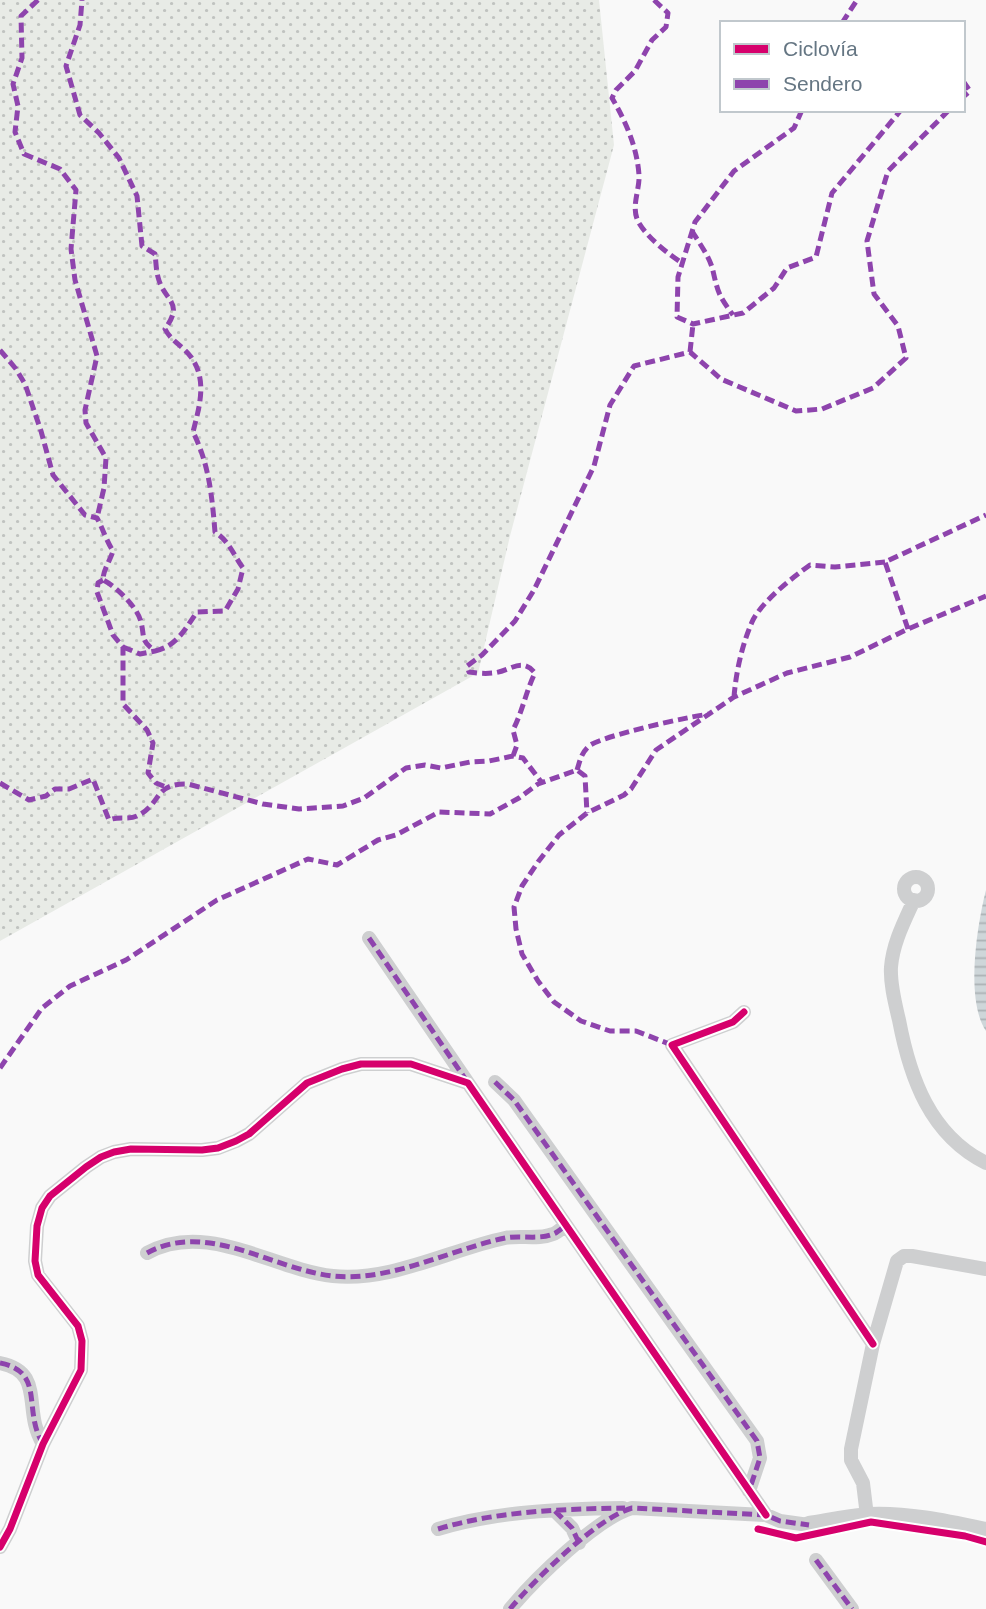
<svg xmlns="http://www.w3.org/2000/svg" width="986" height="1609" viewBox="0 0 986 1609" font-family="Helvetica,sans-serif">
<defs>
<pattern id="grass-dots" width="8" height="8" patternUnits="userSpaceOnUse" patternTransform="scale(1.75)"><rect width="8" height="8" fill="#e8ebe6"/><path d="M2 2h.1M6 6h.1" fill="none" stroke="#c0c3c0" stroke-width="1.8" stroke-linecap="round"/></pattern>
<pattern id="water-rules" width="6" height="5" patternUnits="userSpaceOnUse" patternTransform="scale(1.75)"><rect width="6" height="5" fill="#ced6d9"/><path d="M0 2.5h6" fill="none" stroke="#abb2b5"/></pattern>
</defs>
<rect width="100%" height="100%" fill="#f9f9f9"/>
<!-- grass -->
<path fill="url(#grass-dots)" d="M0 0H599L614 145 510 536 478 673 0 941Z"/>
<!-- water -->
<path fill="url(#water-rules)" d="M986 890V1031C965 1000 977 925 986 890Z"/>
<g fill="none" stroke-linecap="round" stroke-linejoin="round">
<!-- minor -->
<path stroke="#cecfd0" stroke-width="14" d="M904 889a12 12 0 1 1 24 0a12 12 0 1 1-24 0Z
M914 900C904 922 893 943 891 967 890 984 895 1003 899 1020 910 1078 930 1135 986 1163
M369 938 468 1083
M744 1012 733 1022 672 1045 873 1344
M495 1082 514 1100 757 1441 760 1458 749 1491
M147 1253C207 1220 271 1269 333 1276 391 1282 449 1250 505 1238 520 1235 539 1240 553 1234 557 1233 562 1228 566 1225
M0 1363C46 1372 22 1410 43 1444
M555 1511 572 1528 579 1543
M867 1516 863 1483 851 1460V1449L873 1344 897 1261 904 1256H912L986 1269
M438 1529C497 1511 562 1509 623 1508
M0 1547 10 1529 43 1444 81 1370 82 1341 78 1326 38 1275 35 1261 37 1226 42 1208 50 1196 86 1167 101 1157 114 1152 131 1149 202 1150 218 1148 236 1141 249 1134 307 1083 342 1069 361 1064H411L468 1083 766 1515
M816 1560 852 1609
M510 1609C534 1580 597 1518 632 1508L766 1515 780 1521 809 1525"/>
<!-- tertiary -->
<path stroke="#cecfd0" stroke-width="18" d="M809 1525C828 1522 848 1518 868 1516 907 1514 948 1523 986 1531"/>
<!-- quiet -->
<path stroke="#8e44ad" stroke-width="5" stroke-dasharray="10 5" stroke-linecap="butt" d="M38 0 21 16 22 58 13 84 18 106 15 132 24 154 60 169 76 190 71 249 75 280 97 356 85 410 86 423 106 458 104 488 97 518
M654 0 668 13 666 27 652 40 635 71 616 90 612 98C626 122 637 147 639 175 640 190 630 208 639 223 648 238 667 253 682 263
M842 23 857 0
M963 81 970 91 963 97
M802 110 794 128 734 171 695 222 678 277 677 317 693 324 743 313 774 288 787 268 816 257 832 193 901 110
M692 231C699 243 710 257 713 271 718 293 719 296 733 315
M0 350 16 369 25 384 41 431 53 475 85 515 97 518C103 529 106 540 113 551 110 561 103 570 103 580 116 586 138 608 141 622 145 638 140 640 155 651 177 646 185 629 197 612L225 611 238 589 243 568C233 554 229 541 215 532 212 496 209 464 193 432 199 408 208 380 191 357 183 346 171 341 165 329 185 301 164 302 158 277 156 270 156 261 155 254L142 246 137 196 119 158 99 133 80 115 66 66 80 25 82 0
M690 352 693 324
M103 580 98 583 97 592 113 635 123 647V704L147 730 153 743 148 773 156 783 166 787
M908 629 885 562 986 515
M123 647 140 654 155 651
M734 697C736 672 742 645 752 622 761 602 792 578 810 565L835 567 885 562
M513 756 517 745 513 730C523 710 526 691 535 673 521 656 510 672 492 673 485 674 476 673 469 672L467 666 482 655 515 621 534 590 594 466 610 405 634 366 690 352 721 379 796 411 822 409 873 388 906 358 898 326 874 294 867 241 888 171 949 110
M577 770C580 761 581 753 589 746 601 736 691 716 710 714
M0 783 29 800 46 796 55 789H69L93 779 109 820C119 816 128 820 137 816 163 803 153 783 188 784L263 804 299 809 343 806 364 798 406 768 425 765 441 768 470 762 489 761 513 756 523 758 542 783
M369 938 466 1080
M672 1045 636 1031H610L581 1021 554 1002 538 981 522 954 516 929 514 907 522 886 538 862 559 835 587 813 624 795 631 789 656 750 734 697 787 673 850 657 908 629 986 596
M0 1068 42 1008 70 986 126 960 217 900 308 859 337 865 378 840 396 835 439 812 490 814 519 798 538 784 577 770 585 776 587 813
M495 1082 514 1100 757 1441 760 1458 749 1491
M147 1253C207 1220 271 1269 333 1276 391 1282 449 1250 505 1238 520 1235 539 1240 553 1234 557 1233 562 1228 566 1225
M0 1363C46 1372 22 1410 43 1444
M555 1511 572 1528 579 1543
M438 1529C497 1511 563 1509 625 1508
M816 1560 852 1609
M510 1609C534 1580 597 1518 632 1508L766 1515 780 1521 809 1525"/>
<!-- cycleway casing -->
<g stroke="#fff" stroke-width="11">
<path id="cycleway" d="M744 1012 733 1022 672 1045 873 1344
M758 1529 796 1538 871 1522 965 1536 986 1542
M0 1547 10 1529 43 1444 81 1370 82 1341 78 1326 38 1275 35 1261 37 1226 42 1208 50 1196 86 1167 101 1157 114 1152 131 1149 202 1150 218 1148 236 1141 249 1134 307 1083 342 1069 361 1064H411L468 1083 766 1515"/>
</g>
<!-- cycleway -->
<use href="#cycleway" stroke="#d6006c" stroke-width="7"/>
</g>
<!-- legend -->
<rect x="720" y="21" width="245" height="91" fill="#ffffff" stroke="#c1c8cd" stroke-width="2"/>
<rect x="734" y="44" width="35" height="10" fill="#d6006c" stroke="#c1c8cd" stroke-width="2"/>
<text x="783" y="56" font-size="21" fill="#657683">Ciclovía</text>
<rect x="734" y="79" width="35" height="10" fill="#8e44ad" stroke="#c1c8cd" stroke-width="2"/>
<text x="783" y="91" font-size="21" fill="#657683">Sendero</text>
</svg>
